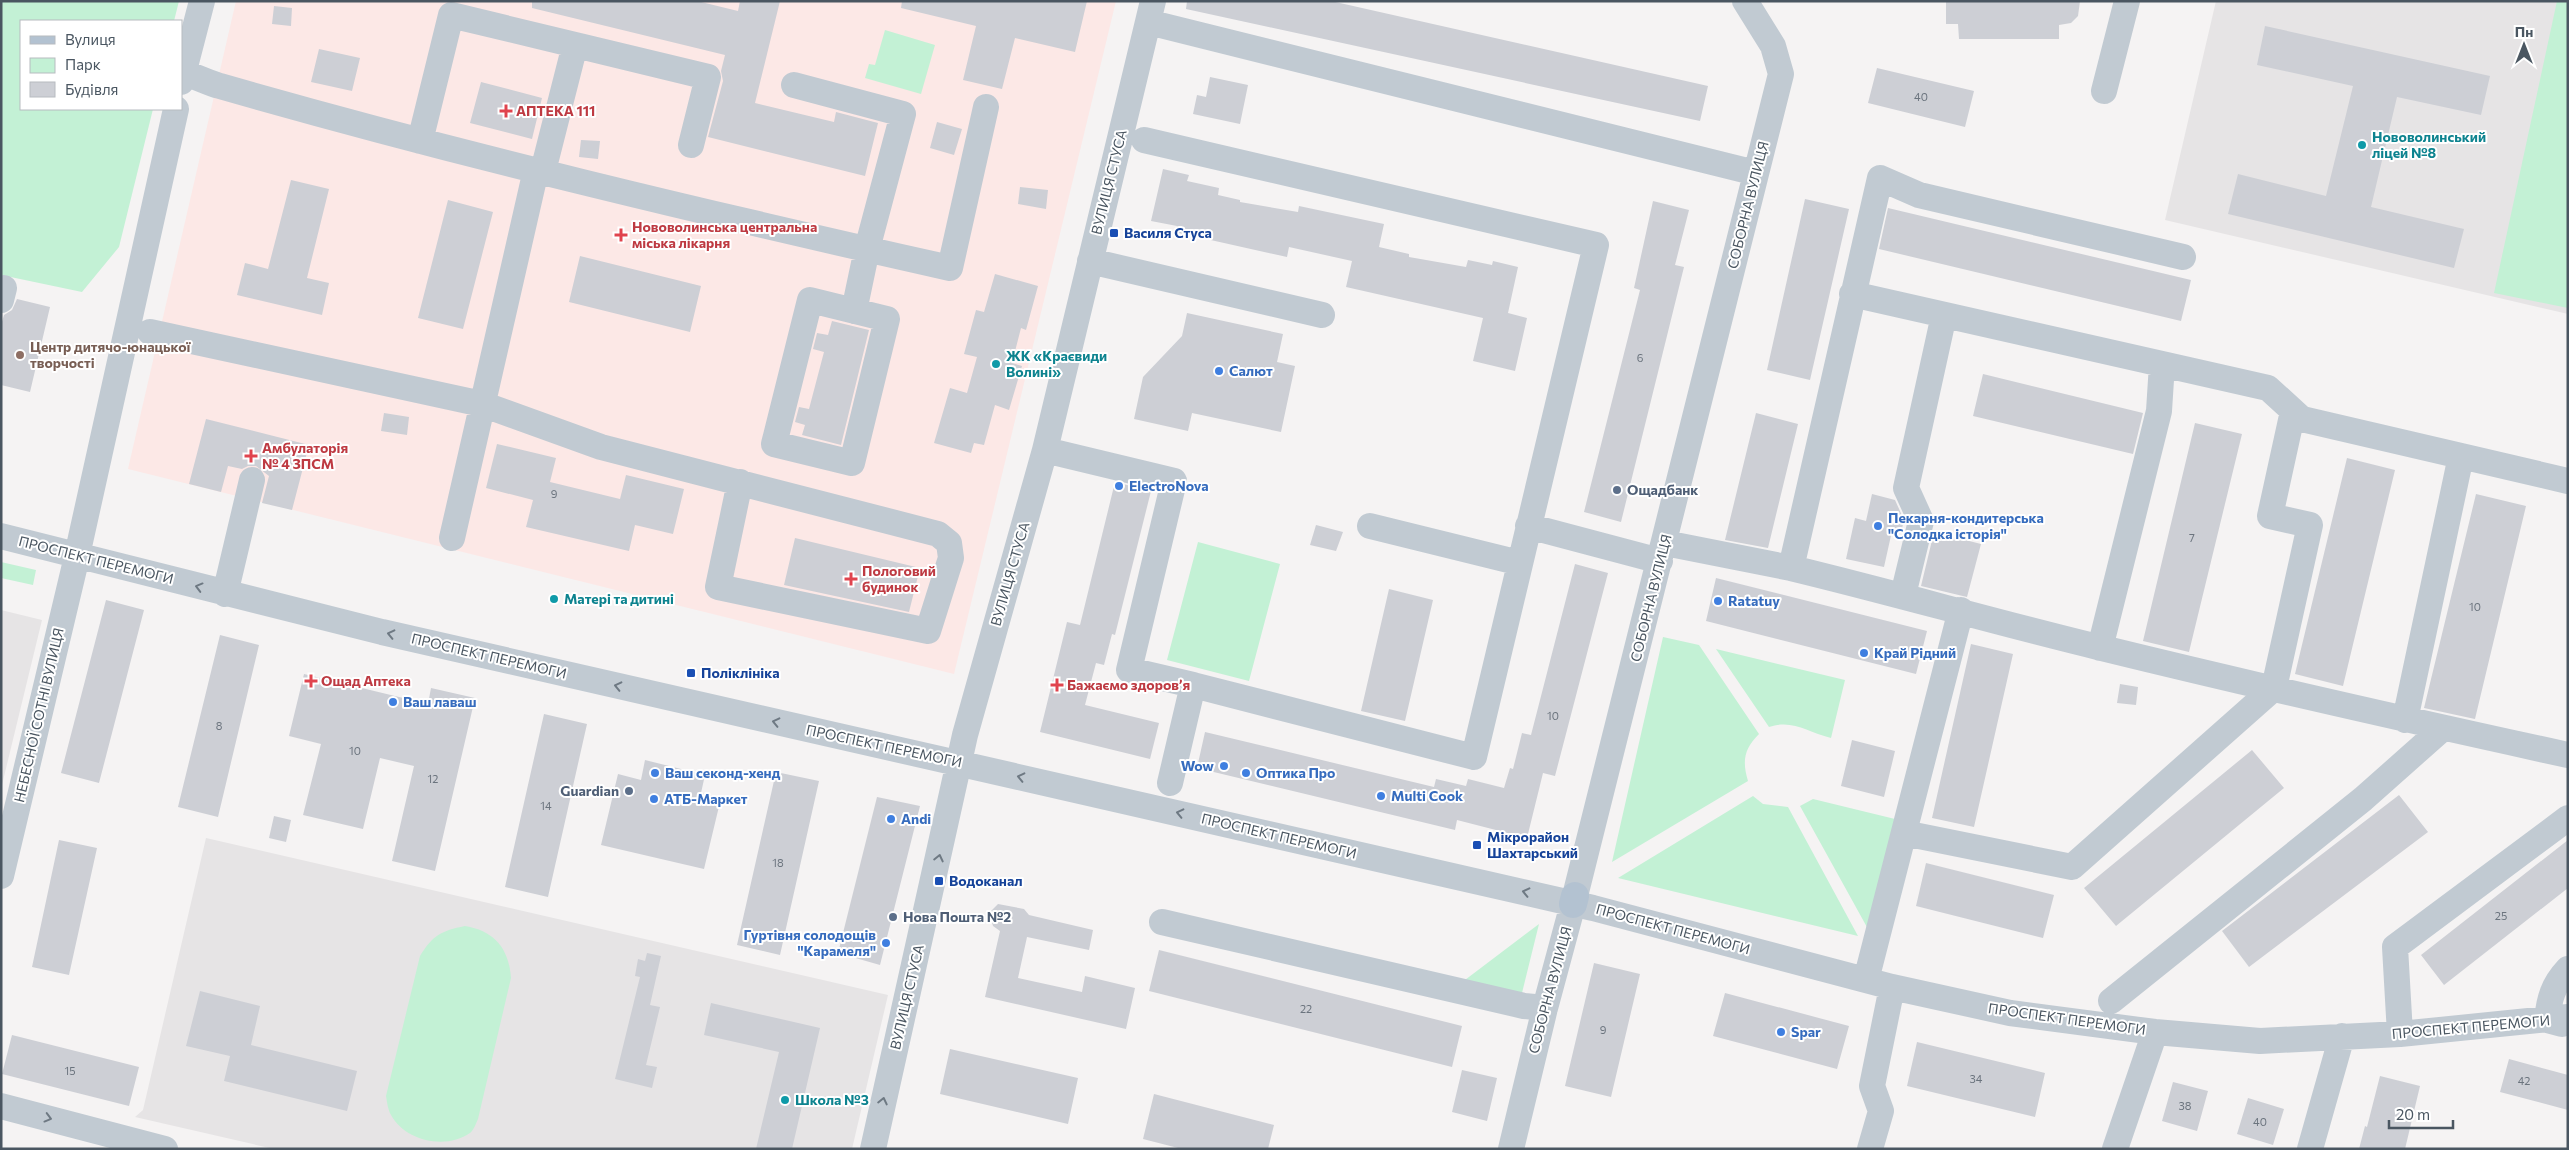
<svg xmlns="http://www.w3.org/2000/svg" width="2569" height="1150" viewBox="0 0 2569 1150" font-family="Commissioner,sans-serif">
<rect width="100%" height="100%" fill="#f5f3f3"/>
<!-- education -->
<path fill="#e6e4e5" d="M2216 1H2568V314L2165 220Z
M1 610 42 620 1 789Z
M206 838 888 995 852 1149H274L135 1117 143 1110Z"/>
<!-- medical -->
<path fill="#fce8e6" d="M236 1H1116L954 674 128 469Z"/>
<!-- green -->
<path fill="#c3f1d5" d="M1 1H179L174 21H21V109H153L119 247 82 292 1 275Z
M2557 1H2568V308L2494 293Z
M885 30 935 45 921 94 865 78 869 64 875 65Z
M1198 542 1280 564 1249 681 1167 660Z
M1 562 36 570 33 585 1 578Z
M1663 637 1699 645 1759 734C1744 749 1742 761 1748 781L1612 862Z
M1716 649 1845 680 1831 738C1807 732 1793 719 1769 727Z
M1753 796 1763 804 1788 807 1858 936 1618 878Z
M1813 799 1895 819 1868 929 1800 806Z
M1539 924 1520 1001 1457 986Z
M465 926C495 931 509 949 511 978L478 1119C476 1123 474 1130 470 1133 446 1150 405 1141 391 1115 388 1110 387 1102 386 1096L420 956C433 935 441 931 465 926Z"/>
<!-- building -->
<path fill="#cdcfd5" d="M532 1H697L738 11 740 1H780L755 103 834 122 836 112 878 123 865 176 708 137 723 81 721 71 725 55 532 8Z
M902 1H1087L1075 52 1015 38 1002 89 963 80 976 26 901 8Z
M1187 1H1331L1708 86 1700 121 1186 9Z
M1946 1H2080L2078 16 2071 23 2059 25V39H1959L1958 24H1946Z
M274 6 292 8 291 26 272 24Z
M2265 26 2490 76 2481 115 2397 97 2371 207 2464 229 2454 268 2228 214 2238 174 2326 196 2353 86 2257 65Z
M319 49 360 58 352 91 311 82Z
M1877 68 1974 91 1965 127 1868 103Z
M1210 77 1248 85 1240 124 1193 114 1197 95 1206 97Z
M481 82 542 98 532 139 470 123Z
M937 122 962 129 954 155 930 148Z
M581 140 600 141 598 159 579 157Z
M1163 169 1189 175 1187 181 1219 188 1218 195 1240 200V202L1298 212 1299 206 1384 224 1379 247 1409 254V257L1466 267 1468 260 1492 265 1493 261 1518 267 1508 313 1527 318 1515 371 1473 361 1483 318 1346 287 1352 261 1289 247 1287 257 1175 232 1177 226 1151 221Z
M291 180 329 189 307 278 329 283 322 315 237 295 245 263 268 269Z
M1020 187 1048 190 1046 209 1018 204Z
M1805 199 1849 209 1810 380 1767 370Z
M448 200 493 212 463 329 418 318Z
M1653 201 1689 210 1675 265 1684 267 1621 522 1584 512 1640 290 1634 288Z
M1888 208 2191 280 2181 321 1879 249Z
M580 256 701 286 690 332 569 302Z
M995 274 1038 286 1026 330 1021 328 1012 363 1022 366 1009 410 995 405 984 445 974 443 971 453 934 443 950 388 967 393 977 357 964 354 976 310 984 312Z
M17 299 50 307 30 392 1 385V325L4 315 12 310Z
M1187 313 1283 334 1277 362 1295 366 1281 432 1192 413 1188 431 1134 419 1143 377 1182 336Z
M832 321 869 330 841 445 802 435 805 425 795 422 799 407 809 409 824 352 813 349 817 333 828 335Z
M1983 374 2143 413 2133 454 1973 416Z
M384 413 409 417 407 435 381 431Z
M1756 413 1798 424 1768 548 1725 540Z
M206 419 309 445 292 510 262 503 269 476 256 466H248L242 469 228 466 221 492 189 484Z
M2195 423 2242 434 2189 652 2143 641Z
M497 444 556 458 550 482 620 499 626 475 684 489 673 534 635 525 629 551 526 527 533 500 486 488Z
M2347 458 2395 470 2343 686 2295 674Z
M1115 482 1151 491 1115 635 1112 634 1104 665 1096 663 1085 705 1159 723 1150 759 1040 732 1067 622 1080 625Z
M1872 494 1895 500 1904 520 1901 533 1892 531 1884 567 1846 559 1855 518 1866 521Z
M2476 494 2526 506 2475 719 2424 708Z
M1316 525 1343 532 1336 551 1310 545Z
M1934 532 1981 544 1967 597 1921 586Z
M795 538 920 568 909 612 784 585Z
M1575 564 1608 573 1555 776 1543 773 1527 838 1457 820 1455 830 1197 768 1205 732 1434 787 1436 779 1466 786 1468 779 1504 788 1510 768 1513 769 1522 733 1531 735Z
M1716 578 1927 631 1916 674 1706 621Z
M1389 589 1433 600 1405 721 1361 711Z
M106 600 144 610 99 783 61 773Z
M220 635 259 645 218 817 178 807Z
M1971 644 2013 654 1974 827 1932 818Z
M304 674 428 704 431 688 475 698 435 871 392 861 414 766 380 758 363 829 303 815 321 744 289 736Z
M2120 684 2138 687 2136 705 2117 703Z
M544 714 587 724 548 897 505 887Z
M1852 740 1895 751 1884 797 1841 786Z
M2252 750 2284 788 2116 926 2084 888Z
M645 760 705 775 701 793 721 798 704 869 601 845 618 774 641 780Z
M776 772 819 781 780 955 737 945Z
M2399 795 2428 832 2249 967 2222 931Z
M877 797 920 806 880 965 838 953Z
M274 816 291 820 286 842 269 838Z
M59 840 97 848 69 975 32 967Z
M2568 840V888L2444 985 2421 955Z
M1926 863 2054 895 2043 938 1916 906Z
M998 904 1024 909 1029 915 1093 930 1089 950 1027 937 1018 978 1082 992 1085 976 1135 988 1126 1029 985 997 1000 931 993 926 989 913Z
M1159 950 1462 1026 1452 1067 1149 991Z
M647 953 661 956 650 1005 660 1007 646 1065 657 1067 652 1088 615 1079 640 977 635 976 638 959 645 961Z
M1594 963 1640 974 1611 1097 1565 1086Z
M200 991 260 1006 251 1045 357 1071 347 1111 224 1081 230 1056 186 1046Z
M1725 993 1849 1026 1837 1069 1713 1036Z
M711 1003 820 1028 792 1149H756L779 1052 704 1035Z
M12 1035 139 1067 129 1106 2 1074Z
M1917 1042 2045 1073 2035 1117 1907 1086Z
M950 1049 1078 1078 1068 1124 940 1094Z
M2509 1059 2568 1075V1110L2500 1092Z
M1462 1070 1497 1078 1487 1121 1452 1112Z
M2380 1076 2420 1086 2405 1149H2359L2365 1126 2367 1127Z
M2173 1082 2208 1091 2197 1131 2162 1121Z
M1154 1094 1274 1125 1268 1149H1182L1143 1139Z
M2248 1098 2284 1109 2273 1145 2237 1134Z"/>
<g fill="none" stroke-linecap="round" stroke-linejoin="round">
<!-- minor -->
<path stroke="#c1cad2" stroke-width="26" d="M1148 22 1756 173
M183 73C196 76 208 83 220 86 461 155 705 213 950 268L986 107
M181 82 202 1
M794 85 903 114 867 249 854 311
M2104 91 2127 1
M1144 140 1596 245 1474 757 1193 685 1170 783
M420 141 451 15 708 77 691 145
M543 171 575 45
M1090 261 1322 315
M1852 294 2268 388 2302 419 2568 481
M1 300 4 288
M810 300 887 319 852 463 774 444Z
M150 332 482 404 601 447 938 534 949 543 951 558 928 631 718 587 740 482
M1045 450 1174 481 1129 670 1193 685
M1370 526 1520 563
M1528 526 1660 561
M1 536 382 632 1593 908 1892 987 2010 1013 2155 1032 2260 1041 2400 1034 2568 1017
M452 538 536 170
M1665 543 1791 568 1880 178 1919 195 2183 257
M1791 568C1895 593 1998 623 2102 648 2257 686 2412 721 2568 755
M225 594 252 480
M1903 595 1921 521 1906 488 1944 315
M2100 648 2159 411 2162 364
M2405 720 2461 456
M1904 833 2072 867 2274 688 2310 525 2270 516 2293 411
M1 876 74 569 176 109
M1575 896 1781 74 1773 46 1745 1
M1162 922 1524 1006 1545 1008
M1866 980 1961 610
M2111 1001 2363 799 2443 728
M2562 1024 2547 1020C2549 999 2553 985 2568 969
M2400 1034 2395 947 2568 818
M1 1106 165 1149
M873 1149 965 735 1045 450 1153 1
M1511 1149 1545 1008 1573 904
M1870 1149 1881 1111 1872 1086 1892 987
M2115 1149 2155 1032
M2310 1149 2342 1036"/>
<!-- major -->
<path stroke="#b3c2d1" stroke-width="28" d="M1573 904 1575 896"/>
</g>
<!-- one-way arrows -->
<defs><path id="oneway-chevron" d="M-2-3.5L2.5 0L-2 3.5" fill="none" stroke-width="1.6" stroke-linecap="round" stroke-linejoin="round" transform="scale(1.25)"/></defs>
<g stroke="#6e7983">
<use href="#oneway-chevron" transform="translate(199 587) rotate(-165)"/>
<use href="#oneway-chevron" transform="translate(391 634) rotate(-167)"/>
<use href="#oneway-chevron" transform="translate(618 686) rotate(-167)"/>
<use href="#oneway-chevron" transform="translate(776 722) rotate(-167)"/>
<use href="#oneway-chevron" transform="translate(1021 777) rotate(-167)"/>
<use href="#oneway-chevron" transform="translate(1180 813) rotate(-167)"/>
<use href="#oneway-chevron" transform="translate(939 858) rotate(-77)"/>
<use href="#oneway-chevron" transform="translate(1526 892) rotate(-167)"/>
<use href="#oneway-chevron" transform="translate(883 1101) rotate(-77)"/>
<use href="#oneway-chevron" transform="translate(48 1118) rotate(15)"/>
</g>
<!-- markers -->
<g fill="#e0444e" stroke="#fff" stroke-width="2">
<path d="M503.5 103.5h5v5h5v5h-5v5h-5v-5h-5v-5h5z"/>
<path d="M618.5 227.5h5v5h5v5h-5v5h-5v-5h-5v-5h5z"/>
<path d="M248.5 448.5h5v5h5v5h-5v5h-5v-5h-5v-5h5z"/>
<path d="M848.5 571.5h5v5h5v5h-5v5h-5v-5h-5v-5h5z"/>
<path d="M308.5 673.5h5v5h5v5h-5v5h-5v-5h-5v-5h5z"/>
<path d="M1054.5 677.5h5v5h5v5h-5v5h-5v-5h-5v-5h5z"/>
</g>
<g fill="#0f9aa8" stroke="#fff" stroke-width="2">
<circle cx="2362" cy="145" r="5"/>
<circle cx="996" cy="364" r="5"/>
<circle cx="554" cy="599" r="5"/>
<circle cx="785" cy="1100" r="5"/>
</g>
<g fill="#1a4fb4" stroke="#fff" stroke-width="2">
<rect x="1109" y="228" width="10" height="10" rx="2.5"/>
<rect x="686" y="668" width="10" height="10" rx="2.5"/>
<rect x="1472" y="840" width="10" height="10" rx="2.5"/>
<rect x="934" y="876" width="10" height="10" rx="2.5"/>
</g>
<circle fill="#8d6e63" stroke="#fff" stroke-width="2" cx="20" cy="355" r="5"/>
<g fill="#3f7fe0" stroke="#fff" stroke-width="2">
<circle cx="1219" cy="371" r="5"/>
<circle cx="1119" cy="486" r="5"/>
<circle cx="1878" cy="526" r="5"/>
<circle cx="1718" cy="601" r="5"/>
<circle cx="1864" cy="653" r="5"/>
<circle cx="393" cy="702" r="5"/>
<circle cx="1224" cy="766" r="5"/>
<circle cx="655" cy="773" r="5"/>
<circle cx="1246" cy="773" r="5"/>
<circle cx="1381" cy="796" r="5"/>
<circle cx="654" cy="799" r="5"/>
<circle cx="891" cy="819" r="5"/>
<circle cx="886" cy="943" r="5"/>
<circle cx="1781" cy="1032" r="5"/>
</g>
<g fill="#5c6f8a" stroke="#fff" stroke-width="2">
<circle cx="1617" cy="490" r="5"/>
<circle cx="629" cy="791" r="5"/>
<circle cx="893" cy="917" r="5"/>
</g>
<g text-anchor="middle" stroke-width="4" stroke-linejoin="round" paint-order="stroke">
<!-- number labels -->
<g font-size="11" fill="#6b747e">
<text x="1921" y="101">40</text>
<text x="1640" y="362">6</text>
<text x="554" y="498">9</text>
<text x="2192" y="542">7</text>
<text x="2475" y="611">10</text>
<text x="1553" y="720">10</text>
<text x="219" y="730">8</text>
<text x="355" y="755">10</text>
<text x="433" y="783">12</text>
<text x="546" y="810">14</text>
<text x="778" y="867">18</text>
<text x="2501" y="920">25</text>
<text x="1306" y="1013">22</text>
<text x="1603" y="1034">9</text>
<text x="70" y="1075">15</text>
<text x="1976" y="1083">34</text>
<text x="2524" y="1085">42</text>
<text x="2185" y="1110">38</text>
<text x="2260" y="1126">40</text>
</g>
<!-- health labels -->
<g font-size="14" font-weight="bold" fill="#be3a42" stroke="#fff" text-anchor="start">
<text x="516" y="116">АПТЕКА 111</text>
<text x="632" y="232">Нововолинська центральна<tspan x="632" dy="16">міська лікарня</tspan></text>
<text x="262" y="453">Амбулаторія<tspan x="262" dy="16">№ 4 ЗПСМ</tspan></text>
<text x="862" y="576">Пологовий<tspan x="862" dy="16">будинок</tspan></text>
<text x="321" y="686">Ощад Аптека</text>
<text x="1067" y="690">Бажаємо здоровʼя</text>
</g>
<!-- culture labels -->
<g font-size="14" font-weight="bold" fill="#0d838f" stroke="#fff" text-anchor="start">
<text x="2372" y="142">Нововолинський<tspan x="2372" dy="16">ліцей №8</tspan></text>
<text x="1006" y="361">ЖК «Краєвиди<tspan x="1006" dy="16">Волині»</tspan></text>
<text x="564" y="604">Матері та дитині</text>
<text x="795" y="1105">Школа №3</text>
</g>
<!-- street labels -->
<g font-size="14" fill="#4a5661" stroke="#fff">
<text transform="translate(1109 182) rotate(-76)" y="5">ВУЛИЦЯ СТУСА</text>
<text transform="translate(1748 205) rotate(-76)" y="5">СОБОРНА ВУЛИЦЯ</text>
<text transform="translate(96 560) rotate(14)" y="5">ПРОСПЕКТ ПЕРЕМОГИ</text>
<text transform="translate(1010 574) rotate(-74)" y="5">ВУЛИЦЯ СТУСА</text>
<text transform="translate(1651 598) rotate(-76)" y="5">СОБОРНА ВУЛИЦЯ</text>
<text transform="translate(489 656) rotate(13)" y="5">ПРОСПЕКТ ПЕРЕМОГИ</text>
<text transform="translate(39 715) rotate(-77)" y="5">НЕБЕСНОЇ СОТНІ ВУЛИЦЯ</text>
<text transform="translate(884 746) rotate(12)" y="5">ПРОСПЕКТ ПЕРЕМОГИ</text>
<text transform="translate(1279 836) rotate(13)" y="5">ПРОСПЕКТ ПЕРЕМОГИ</text>
<text transform="translate(1673 929) rotate(15)" y="5">ПРОСПЕКТ ПЕРЕМОГИ</text>
<text transform="translate(1550 990) rotate(-75)" y="5">СОБОРНА ВУЛИЦЯ</text>
<text transform="translate(907 997) rotate(-77)" y="5">ВУЛИЦЯ СТУСА</text>
<text transform="translate(2067 1019) rotate(8)" y="5">ПРОСПЕКТ ПЕРЕМОГИ</text>
<text transform="translate(2471 1027) rotate(-5)" y="5">ПРОСПЕКТ ПЕРЕМОГИ</text>
</g>
<!-- transit labels -->
<g font-size="14" font-weight="bold" fill="#164399" stroke="#fff" text-anchor="start">
<text x="1124" y="238">Василя Стуса</text>
<text x="701" y="678">Поліклініка</text>
<text x="1487" y="842">Мікрорайон<tspan x="1487" dy="16">Шахтарський</tspan></text>
<text x="949" y="886">Водоканал</text>
</g>
<!-- education labels -->
<g font-size="14" font-weight="bold" fill="#785e54" stroke="#fff" text-anchor="start">
<text x="30" y="352">Центр дитячо-юнацької<tspan x="30" dy="16">творчості</tspan></text>
</g>
<!-- shop labels -->
<g font-size="14" font-weight="bold" fill="#366cbe" stroke="#fff" text-anchor="start">
<text x="1229" y="376">Салют</text>
<text x="1129" y="491">ElectroNova</text>
<text x="1888" y="523">Пекарня-кондитерська<tspan x="1888" dy="16">"Солодка історія"</tspan></text>
<text x="1728" y="606">Ratatuy</text>
<text x="1874" y="658">Край Рідний</text>
<text x="403" y="707">Ваш лаваш</text>
<text x="1214" y="771" text-anchor="end">Wow</text>
<text x="665" y="778">Ваш секонд-хенд</text>
<text x="1256" y="778">Оптика Про</text>
<text x="1391" y="801">Multi Cook</text>
<text x="664" y="804">АТБ-Маркет</text>
<text x="901" y="824">Andi</text>
<text x="876" y="940" text-anchor="end">Гуртівня солодощів<tspan x="876" dy="16">"Карамеля"</tspan></text>
<text x="1791" y="1037">Spar</text>
</g>
<!-- service labels -->
<g font-size="14" font-weight="bold" fill="#4e5e75" stroke="#fff" text-anchor="start">
<text x="1627" y="495">Ощадбанк</text>
<text x="619" y="796" text-anchor="end">Guardian</text>
<text x="903" y="922">Нова Пошта №2</text>
</g>
</g>
<!-- border -->
<rect width="2569" height="1150" fill="none" stroke="#4a5661" stroke-width="5"/>
<!-- legend -->
<rect x="20" y="20" width="162" height="90" fill="#ffffff" stroke="#b7bbc0"/>
<rect x="30" y="36" width="25" height="8" fill="#b3c2d1" stroke="#b7bbc0"/>
<text x="65" y="45" font-size="15" fill="#4a5661">Вулиця</text>
<rect x="30" y="58" width="25" height="15" fill="#c3f1d5" stroke="#b7bbc0"/>
<text x="65" y="70" font-size="15" fill="#4a5661">Парк</text>
<rect x="30" y="82" width="25" height="15" fill="#cdcfd5" stroke="#b7bbc0"/>
<text x="65" y="95" font-size="15" fill="#4a5661">Будівля</text>
<!-- north arrow -->
<g transform="translate(2524 45)" stroke="#ffffff" stroke-width="4" paint-order="stroke">
<path d="M0-4L9 19L0 12L-9 19Z" fill="#4a5661"/>
<text y="-8" font-size="14" font-weight="bold" text-anchor="middle" fill="#4a5661">Пн</text>
</g>
<!-- scale -->
<path d="M2389 1120v8h64v-8" fill="none" stroke="#4a5661" stroke-width="2.5"/>
<text x="2396" y="1120" font-size="15" fill="#4a5661" stroke="#ffffff" stroke-width="4" paint-order="stroke">20 m</text>
</svg>
